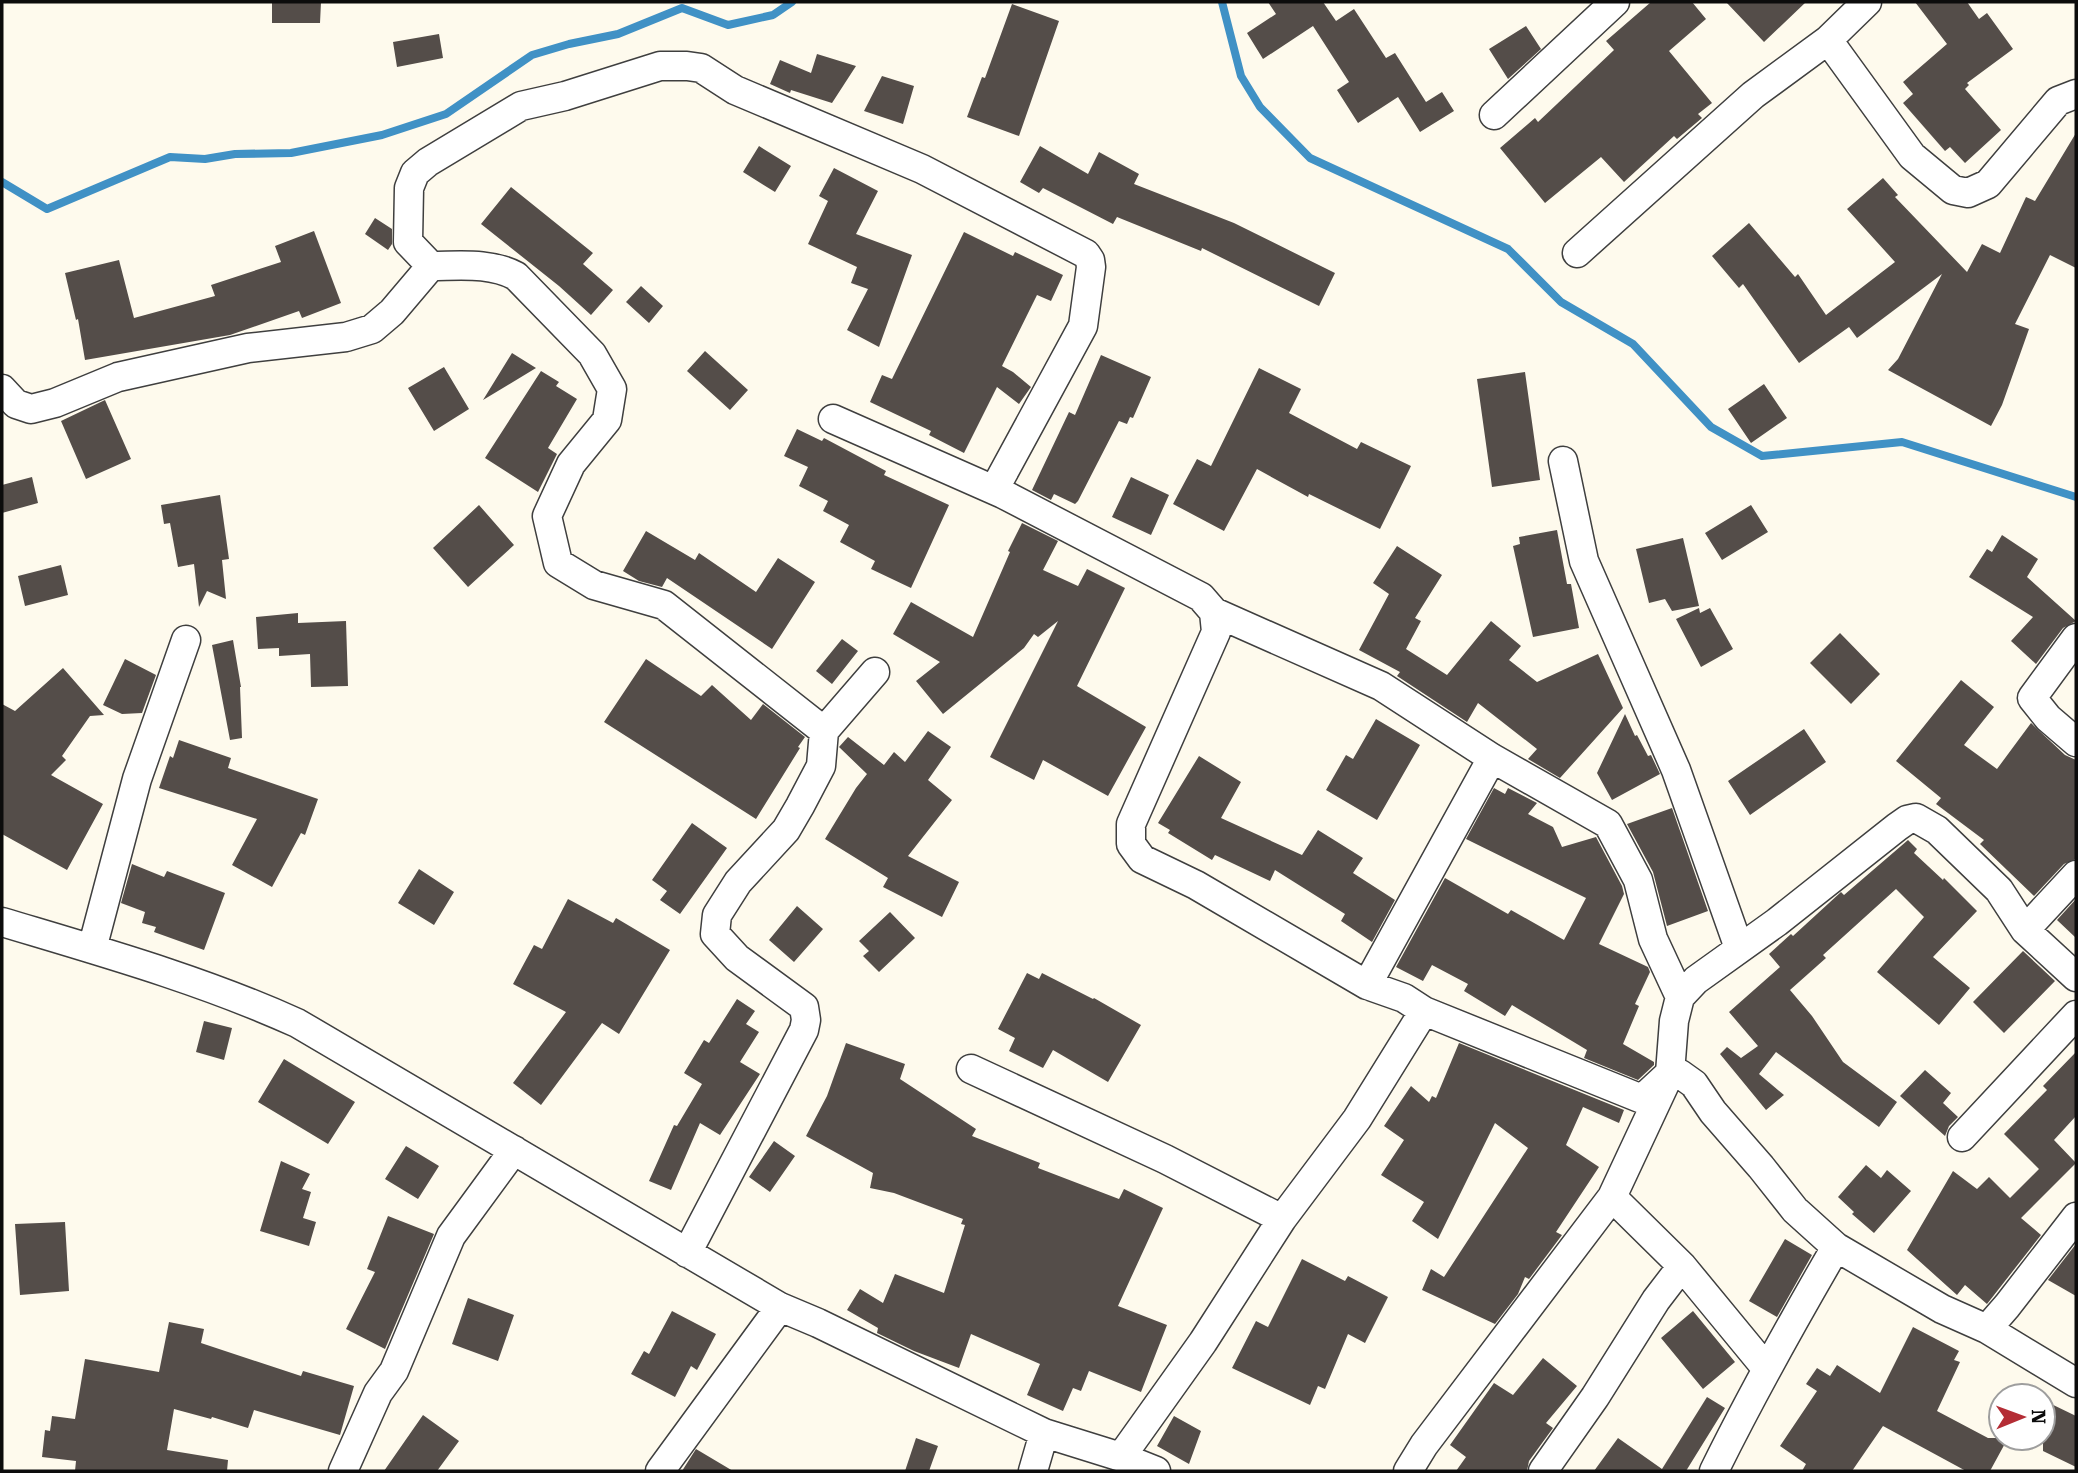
<svg xmlns="http://www.w3.org/2000/svg" width="2078" height="1473" viewBox="0 0 2078 1473" font-family="'Roboto Serif',serif">
<rect width="100%" height="100%" fill="#fefaed"/>
<g fill="none" stroke-linecap="round" stroke-linejoin="round">
<!-- stream -->
<path stroke="#4091c5" stroke-width="8" d="M1222 2 1241 76 1260 107 1310 158 1508 249 1561 302 1633 344 1711 427 1762 456 1902 442 2076 497
M2 182 47 209 170 157 205 159 235 154 291 153 382 135 446 114 532 55 569 44 618 34 682 8 728 25 773 15 792 2"/>
</g>
<!-- building -->
<path fill="#544d49" d="M272 2H321L320 23H272Z
M1268 2H1323L1336 21 1354 9 1386 58 1395 53 1426 102 1442 92 1454 111 1420 132 1398 97 1358 123 1337 90 1349 82 1313 26 1263 59 1247 33 1276 14Z
M1651 2H1692L1706 19 1669 51 1712 103 1698 114 1702 118 1677 139 1674 136 1624 182 1601 157 1545 203 1500 148 1535 118 1538 122 1614 50 1606 41Z
M1726 2H1806L1764 42Z
M1915 2H1967L1979 19 1987 13 2013 49 1967 83 1969 85 1965 89 2001 130 1965 163 1950 147 1945 151 1903 103 1913 94 1903 82 1947 44Z
M1012 4 1059 21 1019 136 967 117 982 77 985 78Z
M1526 26 1541 49 1508 79 1489 49Z
M439 34 443 58 397 67 393 42Z
M817 54 856 66 832 103 791 90 790 93 770 84 780 60 811 73Z
M882 76 914 86 903 124 864 111Z
M2076 133V268L2050 255 2015 324 2029 329 2002 405 1991 426 1888 370 1898 359 1942 274 1857 338 1849 327 1799 363 1743 284 1739 288 1712 256 1749 223 1795 277 1798 274 1826 315 1895 262 1847 209 1883 178 1898 195 1895 197 1967 272 1982 244 2000 253 2026 197 2035 201Z
M759 146 791 166 775 192 743 172Z
M1040 146 1088 174 1099 152 1139 174 1134 184 1234 223 1335 273 1319 306 1202 248 1201 251 1117 217 1113 224 1043 188 1039 193 1020 182Z
M834 168 878 191 856 234 912 255 879 347 847 330 868 289 851 283 857 267 808 244 828 201 819 196Z
M511 187 593 253 583 264 613 290 591 315 559 286 481 224Z
M375 218 392 229V244L388 250 365 234Z
M314 231 341 303 302 318 299 311 230 335 85 360 78 319 76 320 65 273 119 260 134 318 215 296 211 285 281 262 275 246Z
M964 232 1013 256 1015 252 1063 275 1051 301 1037 295 1002 366 1013 372 1031 387 1019 404 997 387 964 453 929 435 931 431 870 402 882 375 892 379Z
M641 286 663 306 649 323 626 302Z
M705 351 748 390 730 410 687 371Z
M512 353 536 368 483 400Z
M1101 355 1151 377 1133 418 1130 417 1127 424 1119 421 1078 501 1075 504 1054 494 1051 500 1032 490 1069 412 1075 415Z
M444 367 469 409 434 431 408 388Z
M1259 368 1301 389 1289 413 1357 449 1361 442 1411 466 1380 529 1309 494 1308 497 1257 469 1224 531 1173 504 1197 459 1211 466Z
M541 371 559 382 556 386 577 399 548 448 557 454 538 492 485 458Z
M1525 372 1540 480 1492 487 1477 379Z
M1764 384 1787 418 1751 443 1728 409Z
M105 400 131 459 86 479 61 421Z
M797 429 822 441 824 438 886 471 884 475 949 505 911 588 871 569 875 561 840 542 849 525 823 511 828 501 799 486 808 467 784 456Z
M32 477 38 503 2 513V485Z
M1131 477 1169 495 1151 535 1112 517Z
M220 495 229 559 222 560 226 599 207 591 199 607 194 564 178 567 170 523 164 524 161 505Z
M479 505 514 545 468 587 433 548Z
M1751 505 1768 532 1722 560 1705 533Z
M1022 523 1058 541 1043 570 1078 586 1087 569 1125 588 1077 686 1146 727 1108 796 1043 760 1034 780 990 757 1058 621 1038 637 1034 634 1024 648 943 714 916 681 940 662 893 634 911 602 973 637 1010 552 1008 551Z
M1557 530 1567 584H1571L1579 628 1533 637 1513 546 1520 544 1519 537Z
M646 531 695 560 699 553 756 592 778 558 815 582 772 649 667 578 662 587 639 581 623 571Z
M2002 535 2038 559 2027 577 2076 621 2063 628 2036 664 2011 641 2033 617 1969 577 1987 549 1992 552Z
M1683 538 1699 606 1672 611 1665 599 1649 603 1636 549Z
M1397 546 1442 575 1415 618 1421 621 1406 649 1447 675 1491 621 1521 646 1509 660 1537 682 1598 654 1623 708 1560 778 1528 759 1537 749 1478 703 1467 722 1397 676 1400 672 1359 650 1389 594 1373 583Z
M61 565 68 595 25 606 18 576Z
M1699 608 1700 613 1710 608 1733 649 1701 667 1676 619Z
M298 613V623L346 621 348 686 311 687 310 654 279 656V648L258 649 256 617Z
M1840 633 1880 674 1851 704 1810 663Z
M842 639 858 651 832 684 816 671Z
M233 640 241 687H240L242 738 230 740 212 645Z
M125 659 156 675 142 713 122 714 103 705Z
M646 659 701 696 712 685 751 720 763 704 805 737 798 747 800 748 756 819 604 722Z
M63 668 104 715 90 716 62 756 66 760 51 775 103 804 67 870 2 834V704L15 711Z
M1961 680 1994 707 1964 745 1997 769 2031 723 2065 755 2076 760V859L2064 864 2034 896 1980 844 1984 840 1936 804 1941 798 1896 761Z
M1625 714 1635 736 1637 735 1648 756 1651 755 1660 774 1612 800 1597 773Z
M1376 719 1420 745 1377 820 1326 790 1346 755 1353 759Z
M1804 729 1826 762 1750 815 1728 781Z
M928 731 951 747 928 780 952 800 908 856 959 882 942 917 883 887 888 878 825 839 856 788 867 774 839 747 848 737 884 765 894 752 905 762Z
M179 740 231 758 228 768 318 799 305 835 301 833 272 887 232 865 257 819 159 788 170 756 173 758Z
M1199 756 1241 782 1221 818 1302 855 1318 830 1363 858 1353 873 1395 900 1372 942 1341 921 1345 914 1275 870 1270 881 1215 855 1212 860 1168 833 1170 830 1158 823Z
M1494 788 1505 794 1508 788 1537 803 1528 814 1553 827 1562 847 1596 837 1622 886 1624 894 1599 944 1648 967 1650 972 1635 1004 1639 1006 1623 1044 1654 1062V1065L1638 1080 1584 1058 1587 1050 1512 1005 1505 1016 1464 991 1468 984 1432 965 1423 981 1396 967 1445 878 1508 914 1511 910 1564 940 1586 898 1466 839Z
M1672 808 1708 911 1667 926 1653 872 1627 824Z
M692 823 727 848 680 914 660 900 667 891 652 880Z
M1908 840 1917 849 1914 853 1943 880 1944 878 1977 911 1933 957 1970 988 1939 1025 1877 972 1924 917 1896 889 1823 955 1826 958 1790 990 1812 1016 1843 1062 1897 1102 1879 1127 1776 1052 1759 1074 1784 1095 1766 1110 1720 1054 1727 1047 1741 1058 1758 1046 1729 1012 1780 967 1769 954 1791 934 1793 936 1841 892 1844 895Z
M132 864 164 877 167 871 225 893 204 950 154 932 156 927 142 923 145 912 121 903Z
M419 869 454 892 434 925 398 903Z
M568 899 613 923 616 918 670 950 619 1034 602 1023 541 1105 513 1083 566 1012 513 984 534 945 542 949Z
M2076 899V938L2057 920Z
M797 906 823 929 794 962 769 940Z
M890 912 915 938 879 972 863 956 869 951 859 941Z
M2023 951 2055 981 2004 1033 1973 1002Z
M1027 973 1039 979 1042 973 1093 999 1094 998 1141 1025 1108 1082 1053 1050 1043 1068 1009 1051 1015 1038 998 1029Z
M737 999 755 1011 746 1024 759 1032 740 1062 760 1074 720 1135 700 1123 671 1190 649 1181 674 1125 677 1126 702 1084 684 1073 704 1040 709 1043Z
M204 1021 232 1028 224 1060 196 1052Z
M846 1043 905 1064 900 1079 976 1129 972 1136 1040 1163 1038 1168 1119 1199 1124 1189 1163 1208 1118 1306 1167 1325 1141 1392 1089 1371 1081 1391 1073 1388 1063 1411 1027 1395 1040 1364 971 1334 959 1368 914 1351 877 1333 878 1328 847 1310 860 1289 883 1303 895 1274 944 1293 965 1225 961 1224 963 1219 894 1193 870 1188 873 1173 806 1136 827 1096Z
M1459 1043 1624 1110 1619 1123 1583 1107 1566 1145 1599 1167 1556 1232 1562 1235 1529 1279 1525 1277 1518 1294 1495 1324 1422 1290 1431 1269 1444 1277 1528 1148 1495 1123 1438 1239 1412 1221 1424 1202 1381 1175 1404 1140 1384 1126 1411 1086 1429 1102 1432 1096 1436 1098Z
M2076 1052V1116L2054 1140 2076 1163 2021 1218 2041 1235 1987 1304 1965 1285 1957 1295 1907 1250 1953 1171 1977 1189 1989 1177 2010 1198 2039 1169 2004 1134 2047 1090 2043 1086Z
M284 1059 355 1102 328 1144 258 1102Z
M1925 1070 1951 1093 1943 1103 1958 1117 1949 1126 1945 1136 1900 1096Z
M774 1141 795 1156 770 1192 749 1177Z
M406 1146 439 1166 418 1199 385 1179Z
M281 1161 310 1174 302 1189 311 1192 303 1218 316 1222 309 1246 260 1231Z
M1866 1165 1881 1178 1887 1170 1911 1191 1874 1233 1852 1214 1854 1212 1838 1197Z
M388 1216 434 1234 385 1349 346 1329 375 1272 367 1269Z
M65 1222 69 1291 20 1295 15 1224Z
M1785 1239 1812 1255 1777 1317 1749 1301Z
M2076 1244V1296L2048 1280Z
M1302 1259 1345 1281 1348 1276 1388 1297 1365 1343 1348 1334 1325 1389 1318 1386 1310 1405 1232 1368 1256 1321 1268 1327Z
M468 1298 514 1315 498 1361 452 1344Z
M672 1311 716 1334 697 1370 691 1366 675 1397 631 1374 644 1351 649 1354Z
M1693 1311 1735 1362 1703 1389 1661 1338Z
M169 1322 204 1329 201 1343 301 1376 303 1371 354 1386 340 1435 254 1410 248 1428 212 1417 211 1419 174 1409 167 1450 228 1460 227 1471H75L76 1461 42 1457 45 1430 50 1431 52 1416 75 1419 85 1359 159 1372Z
M1913 1327 1959 1351 1954 1360 1960 1362 1937 1411 1988 1438H2008L1990 1471H1966L1883 1426 1852 1471H1802L1806 1464 1780 1446 1817 1391 1806 1384 1817 1368 1830 1376 1837 1365 1880 1393Z
M1543 1358 1577 1386 1546 1423 1553 1428 1529 1461 1527 1471H1456L1466 1457 1450 1445 1494 1383 1513 1395Z
M1707 1397 1725 1408 1686 1471H1594L1618 1438 1662 1469Z
M2043 1400 2076 1416V1467L2043 1451Z
M423 1415 459 1441 437 1471H384Z
M1174 1416 1201 1431 1189 1464 1157 1446Z
M916 1438 938 1446 929 1471H905Z
M696 1449 733 1471H682Z"/>
<g fill="none" stroke-linecap="round" stroke-linejoin="round">
<!-- minor casing -->
<g stroke="#3f3f3f" stroke-width="31">
<path id="minor" d="M1828 40 1912 156 1953 190 1968 193 1988 184 2058 101 2076 94
M1494 115 1615 2
M1577 253 1753 95 1828 40 1867 2
M2 389 16 404 31 409 55 403 118 377 248 348 346 337 372 329 392 312 431 266
M833 419 1003 494 1201 597 1214 612 1216 632 1131 824V844L1142 859 1196 885 1367 985 1404 998 1424 1011 1642 1099 1670 1073
M1563 461 1584 561 1676 770 1739 948
M1214 612 1381 686 1492 758 1608 824 1638 880 1653 939 1680 997
M2076 638 2032 698 2048 718 2076 742
M824 731 664 605 594 585 558 563 547 516 571 464 607 420 612 389 592 354 516 276C490 262 459 266 431 266L408 242 409 188 415 173 428 162 521 106 565 96 660 66H687L701 68 735 90 922 169 1086 254 1090 260 1091 267 1083 326 994 490
M2 922C102 952 202 980 297 1023L780 1307 818 1323 1044 1433 1121 1457 1156 1471
M2025 930 2076 875
M92 949 137 779 186 640
M1367 985 1492 758
M971 1069 1165 1159 1282 1219
M1670 1073 1680 1074 1694 1084 1713 1112 1761 1167 1795 1210 1836 1247C1793 1321 1752 1394 1714 1471
M1962 1137 2076 1015
M1836 1247 1942 1309 1987 1329 2007 1306 2076 1217
M687 1253 804 1030 806 1020 804 1007 737 958 715 934 717 915 738 882 786 830 800 806 821 766 824 731 875 672
M1987 1329 2076 1383
M1766 1368 1682 1266 1612 1197 1670 1073 1674 1021 1680 997 1696 980 1777 922 1897 827 1907 820 1916 818 1937 830 1999 890 2025 930 2076 977
M1121 1457 1203 1342 1282 1219 1357 1119 1424 1011
M343 1471 378 1393 394 1371 451 1236 514 1150
M660 1471 780 1307
M1033 1471 1044 1433
M1408 1471 1424 1445 1612 1197
M1543 1471 1595 1397 1656 1300 1682 1266"/>
</g>
<!-- minor -->
<use href="#minor" stroke="#fff" stroke-width="28"/>
</g>
<!-- border -->
<rect width="2078" height="1473" fill="none" stroke="#0c0c0c" stroke-width="7"/>
<!-- north arrow -->
<g transform="translate(2022 1417) rotate(89)"><circle r="33" fill="#ffffff" stroke="#9e9e9e" stroke-width="2"/>
<path d="M0-5L12 26L0 18L-12 26Z" fill="#b42d35"/>
<text y="-10" font-size="19" font-weight="bold" text-anchor="middle" fill="#0c0c0c">N</text>
</g>
</svg>
